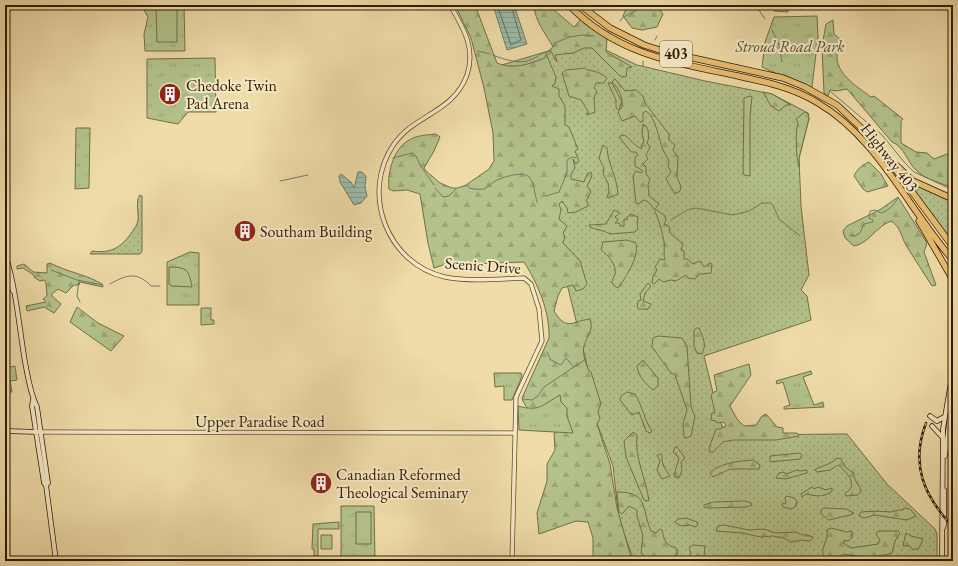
<svg xmlns="http://www.w3.org/2000/svg" width="958" height="566" viewBox="0 0 958 566" font-family="'EB Garamond',serif">
<defs>
<pattern id="grass-dots" width="8" height="8" patternUnits="userSpaceOnUse"><rect width="8" height="8" fill="#b4c28c"/><path d="M2 2h.1M6 6h.1" fill="none" stroke="#9ba677" stroke-width="1.8" stroke-linecap="round"/></pattern>
<pattern id="forest-firs" width="22" height="20" patternUnits="userSpaceOnUse"><rect width="22" height="20" fill="#b4c28c"/><path d="M5 1l3.5 6h-7zM16 11l3.5 6h-7z" fill="#9ba677"/></pattern>
<pattern id="cemetery-stones" width="16" height="16" patternUnits="userSpaceOnUse"><rect width="16" height="16" fill="#b4c28c"/><path d="M2 7V4a2 2 0 0 1 4 0v3zM10 15v-3a2 2 0 0 1 4 0v3z" fill="#9ba677"/></pattern>
<pattern id="park-tufts" width="24" height="20" patternUnits="userSpaceOnUse"><rect width="24" height="20" fill="#b4c28c"/><path d="M3 7l-1-3M5 7V3M7 7l1-3M15 17l-1-3M17 17v-4M19 17l1-3" fill="none" stroke="#9ba677"/></pattern>
<pattern id="water-rules" width="6" height="5" patternUnits="userSpaceOnUse"><rect width="6" height="5" fill="#9abcaa"/><path d="M0 2.5h6" fill="none" stroke="#85a190"/></pattern>
</defs>
<rect width="100%" height="100%" fill="#efdca9"/>
<filter id="stains"><feTurbulence type="fractalNoise" baseFrequency=".005" numOctaves="4"/><feColorMatrix values="0 0 0 0 .2 0 0 0 0 .09 0 0 0 0 .02 0 0 0 .5 -.17"/></filter>
<radialGradient id="worn" r=".72"><stop offset=".6" stop-color="#630" stop-opacity="0"/><stop offset="1" stop-color="#630" stop-opacity=".3"/></radialGradient>
<!-- grass -->
<path fill="url(#grass-dots)" stroke="#726f46" d="M772 5H788V12L774 11Z
M585 40 637 65 705 81 772 94 808 113 809 119 799 158 801 206 809 275 801 290 807 296 811 320 704 356 720 421 724 430 729 435 847 434 887 484 935 529 937 534V561H634L619 520 613 466 592 410 588 369 568 288 495 67Z
M908 181 953 201V242Z
M140 195 142 196V251L140 254H90L92 251C111 254 122 247 132 232 135 228 137 225 138 220 139 213 135 201 140 195Z"/>
<!-- forest -->
<path fill="url(#forest-firs)" stroke="#726f46" d="M455 5H475L497 63C514 70 529 64 545 58L546 53 553 47C545 32 535 22 534 5H548L574 27 581 19 607 39 606 52 632 67 627 68 626 77 620 76 592 48H584L573 53 555 55 557 61H556L551 51 547 56 556 77 555 84 552 86 559 89V96L565 106V125L569 127 578 149 575 151 579 161 576 164 573 159 575 168 571 174V179L584 182 587 174 591 172 592 176 587 186 591 192 586 201 588 203V206L576 212 568 213 567 208 562 201 559 204 561 210 559 219 567 226 563 233 565 236 563 243 580 261 587 284 583 289 576 291 573 285 562 288 558 296 554 311C567 332 572 321 590 319 594 331 587 336 584 346 582 354 586 364 589 371L591 372 601 404 598 411 600 419 597 424 610 464 617 508 632 561H593V538L588 522 576 521 539 534 537 513 547 481V464L555 450 554 433H556L563 426C549 419 526 415 522 398L549 338C550 312 538 284 524 262L443 265 434 268 428 243 420 194 407 190 393 191 389 189C387 172 394 147 411 139 418 135 428 135 436 134L440 137 434 151 424 168 426 171 440 183 452 188H458L466 185 489 169 494 161 493 133 484 88 471 38Z
M628 5 657 6 663 14 657 27 642 30 632 28 623 16Z
M833 20 834 34 841 40C840 45 837 51 837 56 836 74 859 88 871 97L874 96 903 119 901 121V143L916 152 927 153 934 159 947 154 953 155V188C941 183 924 179 916 170 907 162 904 146 892 142L847 89 836 91 830 90 828 96 824 93 822 46 826 24Z
M585 68 587 70C595 71 601 73 607 78L604 83H596L594 88 597 91 594 98 595 112 587 115 588 111 581 100 569 96 562 73 566 70Z
M615 79 625 91 636 90 643 96 645 103 669 134V140L675 145 673 150 678 157 677 177 681 187 680 191 675 194 666 179 671 172 668 166 669 161C667 157 665 154 663 150 658 138 657 119 646 111L643 113V121L640 122 635 116 622 121 618 112 622 107C623 96 619 89 612 82Z
M608 83H612L622 102 619 110 616 108V100Z
M763 92 772 94 791 105H786L779 111 771 106Z
M750 96 752 97 750 116V176L744 175 743 171 744 98Z
M805 112 808 113 809 118 799 158V167C796 158 795 131 798 123L796 119Z
M643 124C649 126 650 138 647 143L650 147 646 155 648 159 643 164 646 167V174L650 179 648 185 649 196 659 204 655 209 665 216 666 221 664 224 669 226 670 233 683 244 681 250 684 251V259H687L693 264 700 261 704 267 710 263 712 264 711 273 700 274 695 279 688 278 686 275 676 281 671 280 663 282 659 279 654 284 652 283 653 276 657 270 655 267 660 259 665 260C663 255 665 249 664 242 662 231 655 200 643 200L639 204 636 203 633 176 636 171 641 173 643 171 635 166V157L638 155 636 152H631L620 138V136L624 135C631 139 634 146 642 149L641 146 644 141 642 134Z
M603 145 607 148C608 164 617 177 618 194L609 198 607 197 609 191 608 183 603 174 604 168 599 158Z
M869 162 881 174 888 186 867 192 863 189 854 176C857 169 862 165 869 162Z
M898 197 927 243 924 252 936 285 932 286C924 273 915 260 907 247 901 237 901 227 891 221 877 226 868 244 854 246L845 238 843 231 847 226 881 209Z
M614 210 620 213 615 217 618 220 615 223H619L622 226H624V219L627 220V217L631 214 638 217 637 223 638 228 635 232 610 234C604 230 596 230 590 227L589 225 606 224Z
M627 240 636 243C639 258 627 274 620 286L617 288 612 283C612 280 614 277 615 274 617 265 608 255 601 250L603 242Z
M50 263C67 272 88 275 102 284L103 287 80 282 79 285H74L66 293 58 289 51 295 61 304 54 313 44 307 27 311 26 306 46 302 43 299 47 296 46 283 44 280 40 281 34 277V275L23 268 17 269V266L24 264 33 272 47 273V264Z
M648 283 651 286 645 293 643 301 651 304 648 309H639L637 307 638 301 641 300 640 294Z
M77 307 98 323 124 336 111 351 70 322Z
M696 328H699C703 338 707 344 702 354L697 353 694 346V330Z
M658 336 682 338 687 346 691 407 695 416 691 436 687 438 684 437 683 424 687 410 675 375 671 373 652 347 653 338Z
M643 360 658 378V386L653 390C646 384 638 376 637 366Z
M749 364 751 375 730 406 737 419 744 426 756 425 762 416 766 414 777 427 783 428V433H797L799 436 776 440H733L723 442 713 452H710L709 448 716 429H720L726 426 724 422 717 423 716 421 711 420 712 413H715L711 395 714 392 717 391 714 375Z
M627 392 635 394C642 405 645 422 652 431L650 433 646 431 639 412 632 415 620 400 621 396Z
M633 432 637 435C634 458 646 478 649 501L644 500 626 457 624 441Z
M675 447H677L685 458 681 462 682 470 679 478 675 477 674 475 679 458 673 452Z
M800 453 802 455 800 459 770 462V456Z
M660 454 662 456C661 463 666 471 670 476L662 479 657 470 660 461 657 455Z
M837 458 841 459 846 468 854 473C853 480 859 484 861 491L858 495 846 496 845 493C860 486 846 471 838 465L830 470 817 472 815 470C822 465 831 465 837 458Z
M753 460 760 465 759 469H730L713 477 710 473C719 463 739 461 753 460Z
M797 470 800 471 807 470V473L785 479 776 478 779 473 784 472 786 474Z
M812 487 814 489 818 487 826 490 832 488V491C824 498 816 496 806 494L802 497 801 494Z
M617 492C649 492 641 508 651 531L656 533 660 529 662 530C664 540 665 545 676 548L678 554 667 561H647V558L641 553 643 536 637 516V510L629 506 622 514 619 512Z
M787 496 794 498 797 501 796 506 792 509 783 507 782 504 786 503 785 497Z
M745 501 751 503 752 505 746 507 708 508 704 507V505L713 502Z
M824 508 846 509 854 513 850 515 829 520 821 514V510Z
M904 508 910 509 916 516 907 520 875 515 864 518 859 516 861 512C872 511 880 511 890 512 895 512 898 509 903 510Z
M686 518 697 522 698 525 695 527 690 525 681 526 675 522 678 519Z
M724 525 749 530 764 529 775 533 796 532C802 536 807 534 813 537L810 541 802 540 791 542 784 538 773 536 761 537 742 533 716 531 718 526Z
M831 528 846 532 852 531V538L848 541 844 540 843 543 851 548 878 544 880 540 876 534 878 531H898L900 533 895 541 892 553C876 558 861 557 844 554 836 558 832 560 823 555 821 547 829 539 827 530Z
M906 533 911 536 923 539 919 548 913 550 910 546H903Z
M693 545 705 546 704 556 696 561H684L691 554 689 548Z"/>
<!-- cemetery -->
<path fill="url(#cemetery-stones)" stroke="#726f46" d="M124 558V561L60 560Z"/>
<!-- park -->
<path fill="url(#park-tufts)" stroke="#726f46" d="M141 5H184L185 51H145L144 34 148 17Z
M817 16 818 37 812 87 800 84 762 67 765 42 774 17Z
M215 58 216 112H188L178 124 147 118V59Z
M76 128H90L89 188 75 189Z
M190 252 199 253V305H167V262Z
M201 308H211V320H214V324L201 325Z
M15 366 17 380 10 381 12 392H10L9 389 5 390V368Z
M811 371 812 374 803 377 814 405 823 402 824 407 784 409V407L790 405 783 382 777 384 776 381Z
M494 373H521L522 376 512 400H504V386L495 387Z
M560 395 561 402 567 408V416L573 433 519 430 518 406C540 412 542 405 560 395Z
M341 506H374L375 561H341Z
M339 522V529H318V556H314V549H312L313 524Z"/>
<!-- pitch -->
<path fill="#b4c28c" stroke="#726f46" d="M156 5H177V42H157Z
M169 267C187 267 189 270 192 287L172 286 169 284Z
M356 512H371V544H356Z
M321 535H332V549H321Z"/>
<!-- water -->
<path fill="url(#water-rules)" stroke="#6f7c66" d="M493 5H514L527 44 507 50Z
M358 172H362L366 176 365 187 367 196 361 203 354 205 340 182 339 176 341 174 351 182 354 188Z"/>
<g fill="none" stroke-linecap="round" stroke-linejoin="round">
<!-- shore -->
<path stroke="#646c56" stroke-width="1" d="M497 5 511 45 521 40 511 5"/>
<!-- stream -->
<path stroke="#6f7c66" stroke-width="1" d="M716 5 755 8 759 10 765 19
M620 21 622 18 637 10
M772 30 778 42 782 62
M655 40 657 36
M478 51 490 54
M493 55C504 60 522 65 533 59 540 55 540 53 550 51L555 43 569 37 583 35 594 36
M643 66V61
M831 92 882 135 905 163 914 172 953 190
M393 158 412 153 416 156 420 165 434 185
M280 181 308 175
M435 188 443 197 449 196 456 189
M469 188C474 189 479 190 484 189 489 187 492 182 497 180 504 177 525 170 530 178 534 184 535 195 537 202
M546 196 559 192 567 173V160L572 157 576 158
M671 220 687 210 696 208 733 215 749 211 762 203H770L773 205 779 219 800 236
M851 235 855 236 860 233 864 224 873 222V220L869 218 870 211 875 210 881 213C888 211 894 205 898 198
M51 270 77 280 103 285
M79 280 77 296 80 302
M110 284C126 275 137 271 151 286H160
M547 352 551 360 561 365 566 358 574 367 586 359
M523 399 532 400 538 396 544 387 574 367"/>
<!-- tertiary casing -->
<g stroke="#5f4c2b" stroke-width="5">
<path id="tertiary" d="M450 5C463 27 476 48 467 75 453 113 415 114 394 144 360 193 387 264 445 277 470 282 498 279 524 278L531 284 539 309 542 341 516 397 512 561
M41 432 514 433"/>
</g>
<!-- secondary casing -->
<g stroke="#2f1c01" stroke-width="5.5">
<path id="secondary" d="M5 253C16 288 19 326 25 362 28 377 30 393 37 407L48 483 46 485
M5 267 13 291
M33 399 32 406 44 483 46 485 56 561
M930 416 937 421 944 417
M932 426 943 438
M5 431 38 432
M947 439 953 433
M945 456 953 391
M943 528 944 525V490
M942 561 943 429 953 370"/>
</g>
<!-- motorway casing -->
<g stroke="#2f1c01" stroke-width="7">
<path id="motorway" d="M569 5C617 55 674 62 738 76 766 82 794 88 818 103 879 139 908 209 953 260
M580 5 610 28 644 45 666 52 783 78 805 87 837 105 873 139 953 247
M897 166 913 181 953 199
M919 221 953 280"/>
</g>
<!-- tertiary -->
<use href="#tertiary" stroke="#f5e8c7" stroke-width="3.5"/>
<!-- secondary -->
<use href="#secondary" stroke="#f5e8c7" stroke-width="4"/>
<!-- motorway -->
<use href="#motorway" stroke="#e8be74" stroke-width="5.5"/>
<!-- rail casing -->
<g stroke="#2f1c01" stroke-width="2.5">
<path id="rail" d="M926 423C910 465 924 496 953 527"/>
</g>
<!-- rail -->
<use href="#rail" stroke="#f5e8c7" stroke-width="1" stroke-dasharray="3" stroke-linecap="butt"/>
</g>
<!-- icons -->
<defs>
<g id="building-disc" transform="scale(1.15)"><circle r="9.5" fill="#8f2418" stroke="#f5e8c7"/><path d="M-4-6H4V6H1V3H-1V6H-4ZM-2.5-4.3h1.7v1.8h-1.7ZM.8-4.3h1.7v1.8H.8ZM-2.5-1h1.7V.8h-1.7ZM.8-1h1.7V.8H.8Z" fill="#fff"/></g>
</defs>
<g fill-rule="evenodd">
<use href="#building-disc" x="170" y="94"/>
<use href="#building-disc" x="245" y="231"/>
<use href="#building-disc" x="321" y="483"/>
</g>
<g text-anchor="middle" stroke-width="4" stroke-linejoin="round" paint-order="stroke">
<!-- shield labels -->
<rect fill="#f5e8c7" stroke="#6a593c" stroke-width="1" x="660" y="41" width="32" height="26" rx="3"/>
<g font-size="15" font-weight="bold" fill="#2f1c01">
<text x="676" y="59">403</text>
</g>
<!-- park labels -->
<g font-size="16" font-style="italic" fill="#574e2b" stroke="#f5e8c7">
<text x="790" y="52">Stroud Road Park</text>
</g>
<!-- poi labels -->
<g font-size="16" fill="#2f1c01" stroke="#f5e8c7" text-anchor="start">
<text x="186" y="91">Chedoke Twin<tspan x="186" dy="18">Pad Arena</tspan></text>
<text x="260" y="237">Southam Building</text>
<text x="336" y="480">Canadian Reformed<tspan x="336" dy="18">Theological Seminary</tspan></text>
</g>
<!-- street labels -->
<g font-size="16" fill="#2f1c01" stroke="#f5e8c7">
<text transform="translate(890 157) rotate(52)" y="6">Highway 403</text>
<text transform="translate(483 265) rotate(4)" y="6">Scenic Drive</text>
<text x="260" y="427">Upper Paradise Road</text>
</g>
</g>
<!-- margin -->
<rect width="958" height="566" fill="none" stroke="#efdca9" stroke-width="20"/>
<rect x="6" y="6" width="946" height="554" fill="none" stroke="#2f1c01" stroke-width="2"/>
<rect x="10" y="10" width="938" height="546" fill="none" stroke="#2f1c01"/>
<rect width="100%" height="100%" filter="url(#stains)"/>
<rect width="100%" height="100%" fill="url(#worn)"/>
</svg>
